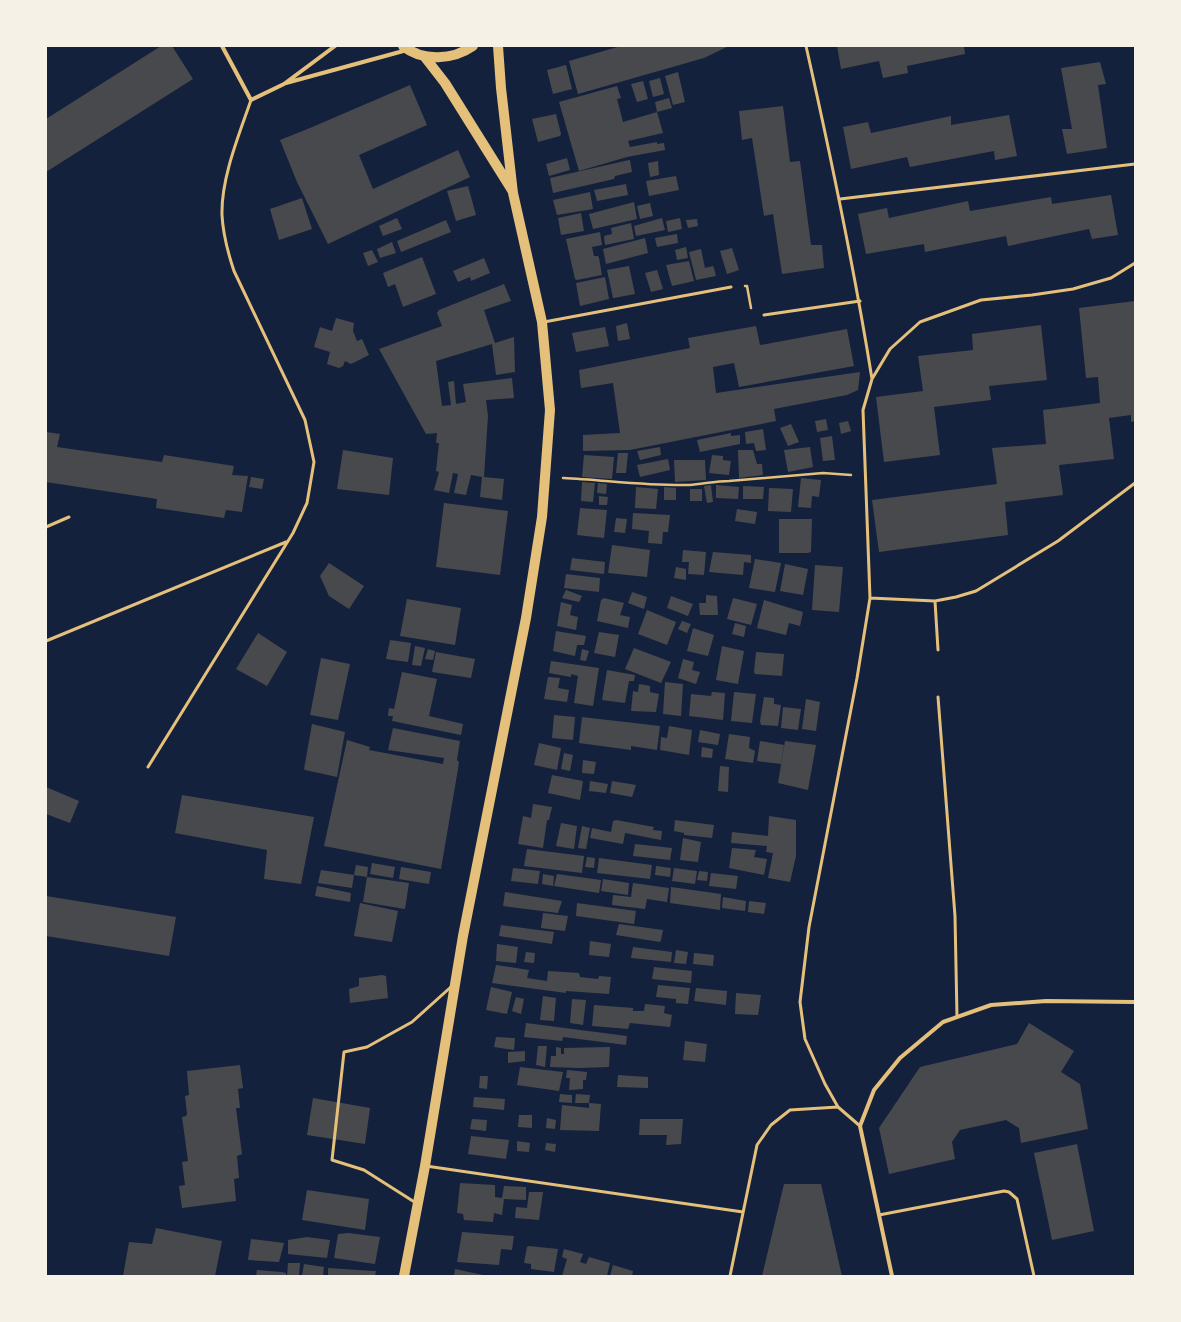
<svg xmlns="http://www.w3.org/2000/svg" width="1181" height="1322" viewBox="0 0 1181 1322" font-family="'Work Sans',sans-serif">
<rect width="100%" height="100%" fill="#14213d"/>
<!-- building -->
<path fill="#48494c" d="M161 46H172L193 79 46 172V119Z
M621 46H729L704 58 578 94 569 61Z
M837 46H964L965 54 907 66 908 73 883 78 879 61 841 69Z
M1100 62 1106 84 1098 85 1107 148 1067 154 1062 129H1072L1061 68Z
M566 65 572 89 553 94 547 70Z
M678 72 685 102 673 105 665 76Z
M660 78 664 94 653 97 649 81Z
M643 81 648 99 637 102 631 84Z
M410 85 427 125 359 155 373 189 458 150 470 177 328 244 297 182 280 140 310 128Z
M617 86 621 98 617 99 623 122 657 112 663 133 628 141 630 147 657 142V144L664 143 665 150 627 157 579 171 559 102Z
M669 98 672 108 657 112 655 102Z
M783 106 790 162 800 161 811 245H822L824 268 782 274 773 214 764 216 752 138 742 140 739 111Z
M556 114 561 134 560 136 538 142 532 119Z
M1009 115 1017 156 995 160 994 151 910 167 907 157 851 169 843 127 868 122 871 133 951 116V125Z
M567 158 570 170 549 176 546 164Z
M629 160H630L632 172 615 176 614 179 553 193 550 178Z
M658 161 659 175 650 177 648 163Z
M676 176 679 190 649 196 646 181Z
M626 184 628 195 597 201 594 190Z
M468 186 476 215 456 221 447 191Z
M590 192 593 209 557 215 553 200Z
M1111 195 1118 235 1092 239 1089 229 1008 246 1006 236 925 252 924 244 866 254 858 214 887 208 889 218 968 201 970 211 1051 197 1052 204Z
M302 198 312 229 279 240 270 209Z
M634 202 637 219 593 229 589 214Z
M650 203 653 216 640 219 637 206Z
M581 213 584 231 561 235 558 218Z
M397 218 402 229 383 236 379 226Z
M662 218 665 230 636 236 634 226Z
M680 218 682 229 668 232 666 221Z
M697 219 698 226 688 228 686 220Z
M446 220 451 232 401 252 397 241Z
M631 223 634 239 605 245 604 236 612 234 611 228Z
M600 232 602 245 592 247 594 256H598L599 258 602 275 577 280 575 279 566 239Z
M677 234 678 243 657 247 655 238Z
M645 238 648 253 606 264 603 249Z
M392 242 396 253 380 258 377 249Z
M686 247 688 258 677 260 675 250Z
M732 248 739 270 727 274 720 251Z
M701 249 705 268 713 266 714 268 716 276 696 280 689 252Z
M372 250 378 262 368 266 363 253Z
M422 257 436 294 403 307 395 284 388 287 383 273Z
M484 258 490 273 471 281 470 277 458 282 453 271Z
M689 261 694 281 672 286 666 265Z
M629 266 635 294 614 298H613L607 270Z
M657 270 663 289 651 292 645 273Z
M605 277 609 299 580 306 576 283Z
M504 284 511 301 484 310 495 343 514 337 515 372 496 375 492 344 436 361 442 406 451 405 448 382 454 381 456 404 466 402 463 384 512 378 514 398 486 400 488 416 484 477 504 479 502 500 480 497 482 477 471 475 466 495 454 493 458 474 453 473 449 493 434 490 439 472 436 471 439 443H436L437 433 426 434 379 349 442 326 437 313 439 310Z
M1135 301V421L1131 422V415L1109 418 1114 459 1059 465 1063 495 1005 502 1008 535 879 552 872 500 997 484 992 448 1046 444 1043 410 1100 403 1098 377 1086 378 1079 308Z
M336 318 354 323 353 331 357 341 362 339 369 355 351 364 345 361 343 366 339 368 327 364 330 352 314 347 320 327 332 331Z
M627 323 630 339 618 341 616 326Z
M1041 325 1047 380 989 386 991 400 934 407 940 455 884 462 876 397 923 391 918 356 973 350 972 334Z
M756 326 760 345 847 329 854 366 739 387 734 363 713 367 716 393 860 372 858 390 847 395 774 409 776 421 630 450 583 451V435L620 433 613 383 581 388 579 370 690 348 688 338Z
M605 327 609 346 576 352 572 333Z
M826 419 828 430 817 432 815 421Z
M848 421 851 431 841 434 839 423Z
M791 424 799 442 788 446 780 428Z
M763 429 766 450 756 451 754 443 746 444 745 432Z
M46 432 60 434 57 447 162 462 164 455 234 466 232 475 248 476 242 512 226 510 224 518 156 508 157 499 46 482Z
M731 433V436L740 435V444L700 452 697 440Z
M832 436 835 460 823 461 820 438Z
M660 447 661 455 640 460 637 451Z
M810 447 813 467 788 472 784 450Z
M343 450 393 458 389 495 337 489Z
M738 450H753L757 464H762L763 475 739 478Z
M618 453H628L626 473H616Z
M584 455 614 457 612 479 582 477Z
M712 455 723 456V460L731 461 729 475 709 473Z
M668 459 670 470 640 477 637 465Z
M674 460H705L706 480 675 482Z
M251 477 264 479 262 489 249 487Z
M801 478 821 480 819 497 812 496 811 508 798 507Z
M582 482 595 483 593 502 581 501Z
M598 483 607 484 606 494 597 493Z
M711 485 713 502 707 503 704 486Z
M716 485 739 487 738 499 716 498Z
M743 486 764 487 763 499H743Z
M636 487 658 489 656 509 635 508Z
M664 487 676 488V500H664Z
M769 488 793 489 791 512 768 511Z
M690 489H702V501H690Z
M599 496 608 497 607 505H599Z
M444 503 508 511 500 575 436 567Z
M580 508 607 510 604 538 577 535Z
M737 509 757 512 755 524 735 521Z
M633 513 670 515 668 532H663L662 544 648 543 649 531 632 529Z
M616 518 627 519 625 533 614 532Z
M779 519H812L811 552 808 553H779Z
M612 545 650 550 647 577 608 573Z
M683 550 706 552 704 575 688 574 689 562H682Z
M713 552 751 555V563L744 562 743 575 709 572Z
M572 558 605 562 604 574 570 570Z
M755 559 781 563 775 592 749 588Z
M329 563 364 586 349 609 329 596 320 576Z
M785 564 808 569 803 595 780 591Z
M815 565 843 567 839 612 812 610Z
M676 567 686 569V580L674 578Z
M566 574 600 578 599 592 564 588Z
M566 590 582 596 579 602 562 598Z
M632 592 647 597 644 609 628 603Z
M706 595 717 596 718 615H700L699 603H706Z
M671 596 693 604 688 616 667 608Z
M604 598 624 603 620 615 630 617 628 628 597 621 601 600Z
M733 598 757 604 751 625 727 619Z
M407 599 461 608 455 645 400 636Z
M764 600 803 612 800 626 789 623 786 635 757 628Z
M561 602 572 605 570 615 578 617 576 630 557 626Z
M647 610 676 622 667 645 638 634Z
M682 621 691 624 687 633 678 629Z
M735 623 746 626 744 637 732 634Z
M693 628 714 635 708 656 687 651Z
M556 631 586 636 584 645H577L575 656 553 651Z
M599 632 619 635 615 657 594 653Z
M258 633 287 652 267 686 236 669Z
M390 640 411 643 408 662 386 659Z
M415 646 425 648 421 666 412 665Z
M722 646 744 651 738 684 716 680Z
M634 648 671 662 661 683 625 669Z
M428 649 435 651 433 660 425 659Z
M582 649 589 651 586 661 580 660Z
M436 652 475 659 471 678 432 672Z
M756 652 784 654 782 676 755 674 754 672Z
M321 658 350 664 338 720 310 715Z
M683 659 694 662 692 670 700 672 696 684 678 678Z
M551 661 599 668 593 706 574 703 578 676 571 674V677L549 673Z
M607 670 635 675 634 681H629L625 703 602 700Z
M402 672 437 679 429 716 463 724 461 735 392 721 393 716H388L389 708 394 709Z
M548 677 560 678 558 688 569 690 567 702 544 699Z
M665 682 683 684 681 716 663 714Z
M639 684 650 686V692L659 694 656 712 631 711 633 691 638 692Z
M712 692 725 693 723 720 689 716 691 694 711 696Z
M734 692 756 694 752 723 731 721Z
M764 697 774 698V704L781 705 778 726 761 725 760 721Z
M806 699 820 702 816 731 802 729Z
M783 707 801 709 798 730 781 728Z
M554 715 575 717 573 740 552 738Z
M582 717 660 726 657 750 631 746V750L579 743Z
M312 724 345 732 337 777 305 770 304 769Z
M669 726 692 730 689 755 660 750 661 737 667 738Z
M393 728 460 741 457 760 459 762 458 769 441 869 324 846 347 740 370 747 369 750 443 764 444 758 388 750Z
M700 730 720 734 718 745 698 742Z
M729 734 750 737 749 748 755 751 753 763 725 759Z
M760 741 784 745 781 764 757 761Z
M785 741 816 745 808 790 778 783Z
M539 743 561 748 557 770 534 765Z
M702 747 713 749 712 758 701 757Z
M564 753 573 755 570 771 561 769Z
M583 760 596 762 594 774 582 773Z
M720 766 729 767 728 792 718 791Z
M552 775 583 781 580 800 548 793Z
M590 781 608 784 606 793 589 791Z
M612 781 636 785 632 797 610 793Z
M46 787 79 801 70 823 46 814Z
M182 795 314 817 301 884 264 879 267 850 175 833Z
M533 804 552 807 549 820H547L543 848 518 844 523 816 531 818Z
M769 816 796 820V856L790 882 768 878 773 853 766 852 767 846 731 843 732 832 768 836Z
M616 820 654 827 653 830 662 831 661 840 625 833 623 844 590 838 592 828 611 832 613 821Z
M675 820 714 825 712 838 684 835V833L674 831Z
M561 823 577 826 574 849 556 846Z
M582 826 590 828 586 849 578 848Z
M683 838 701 842 698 862 680 860Z
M635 844 672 848 670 860 633 856Z
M732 848 756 850 754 857 767 859 764 875 729 868Z
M527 849 584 856 582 873 524 866Z
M587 857 595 858 594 868 585 867Z
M599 858 652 865 650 879 597 873Z
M372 863 395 867 393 878 370 874Z
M356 865 368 867 367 877 409 883 405 909 363 902 367 877 354 875 352 888 318 883 321 870 354 875Z
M656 866 671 868 670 877 655 875Z
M401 867 431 872 429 884 399 879Z
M513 868 540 871 538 884 511 881Z
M674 868 697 871 695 884 672 881Z
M699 871 708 872 707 881 697 880Z
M711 873 738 876 736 889 709 886Z
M543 874 554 876 553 886 542 884Z
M557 874 601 880 599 893 554 886Z
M603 879 629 883 628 895 601 891Z
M633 883 669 888 667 902 647 899 645 909 612 905 613 895 631 897Z
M317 886 351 893 350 902 315 896Z
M671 887 721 894 720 910 670 903Z
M505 892 562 901 558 913 503 906Z
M46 896 176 917 169 956 46 936Z
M723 897 746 901 745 911 722 908Z
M749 901 766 903 764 914 748 912Z
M360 903 398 911 392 942 354 936Z
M577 903 636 911 634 924 576 916Z
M543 913 568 916 565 931 541 928Z
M619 924 663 930 661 940 660 942 616 935Z
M501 925 554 932 552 944 499 936Z
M590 941 611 944 609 957 589 955Z
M497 944 518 947 516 963 496 961Z
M633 947 672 952 671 962 631 958Z
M676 950 688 952 686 964 674 963Z
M526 952 535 953 534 963 524 962Z
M694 953 714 955 713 966 693 964Z
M496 965 529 970 527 978 547 981 548 971 579 973 580 977 598 979 599 976 611 977 609 994 566 991V993L492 983Z
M654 967 692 971 691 983 652 979Z
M382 975 386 976 388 998 350 1003 349 989 359 986V978Z
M658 985 690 988 688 1004 676 1003V999L656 997Z
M491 987 512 992 507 1014 486 1010Z
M696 988 727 991 726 1005 694 1001Z
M736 993 761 995 758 1015 735 1014Z
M543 996 556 998 554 1021 540 1020Z
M516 997 524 999 521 1014 512 1011Z
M572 999 586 1000 583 1025 570 1023Z
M645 1004 665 1006 664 1013 672 1015 670 1027 630 1023 628 1029 592 1026 594 1005 633 1008V1011H644Z
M526 1023 627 1036 626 1045 563 1037 562 1041 524 1037Z
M1029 1023 1074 1051 1061 1072 1080 1084 1088 1129 1021 1143 1019 1128 1006 1120 960 1130 952 1142 955 1159 889 1174 879 1128 920 1067 1017 1044Z
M496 1037 515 1038 514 1050 494 1047Z
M685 1041 707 1044 705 1062 683 1060Z
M538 1046H547L545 1067 536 1065Z
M556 1047 561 1048V1054H564V1048L610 1047 609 1067 579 1068 550 1067 551 1056H556Z
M525 1051V1061L508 1063V1052Z
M240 1065 243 1088 238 1089 240 1108H236L242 1154 237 1156 239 1178 234 1179 236 1201 182 1208 179 1186 185 1185 182 1162 188 1161 182 1117 186 1116 187 1114 185 1096 189 1095 187 1071Z
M520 1067 563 1072 559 1091 517 1085Z
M567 1070 587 1072 586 1080H583V1089L569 1090 570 1078H566Z
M618 1075 648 1077V1088L617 1087Z
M480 1076H488L487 1089 479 1088Z
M560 1094 572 1095V1103L559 1102Z
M576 1094 590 1095 589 1103H575Z
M474 1097 505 1099 504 1110 473 1107Z
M313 1098 370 1108 365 1144 307 1135Z
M589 1103 601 1104 599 1131 560 1130 562 1105 589 1108Z
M519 1115H532V1128L518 1127Z
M547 1118 556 1120 555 1129 546 1128Z
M472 1119 487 1120 486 1131 470 1129Z
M640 1119H683L681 1144 666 1145 667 1135H639Z
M471 1136 509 1140 506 1159 468 1154Z
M517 1141 530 1143 529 1152 517 1151Z
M546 1143 556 1144 555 1152 545 1150Z
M1077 1144 1094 1231 1052 1240 1034 1153Z
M460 1183 495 1185V1197L502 1198 504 1186 526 1187V1200L504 1199 502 1215 494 1213 493 1222 464 1220 463 1214 457 1213Z
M784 1184H821L842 1276H762Z
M307 1190 369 1199 365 1230 302 1220Z
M529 1192H543L539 1220 515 1218 516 1207 527 1208Z
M156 1228 222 1241 215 1276H123L129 1242 152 1244Z
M462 1232 514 1236 512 1250 501 1249 499 1265 457 1262Z
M348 1233 380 1237 375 1264 334 1258 338 1234Z
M307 1237 330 1240 327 1258 288 1254V1240Z
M251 1239 284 1243 279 1262 248 1260Z
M529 1246 558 1249 554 1272 531 1269V1264L524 1263 527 1247Z
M564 1249 583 1254 580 1262 586 1264 589 1257 610 1263 607 1276H562L567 1259 562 1257Z
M288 1263H300L299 1276H287Z
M304 1264 324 1267 323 1276H302Z
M613 1265 633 1271 632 1276H610Z
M328 1268 374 1271H376L375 1276H328Z
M455 1269 483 1275 482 1276H454Z
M257 1270 282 1272 286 1273V1276H256Z"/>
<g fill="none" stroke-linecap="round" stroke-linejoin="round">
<!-- path -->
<path stroke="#e5c07b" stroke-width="2.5" d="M745 286H747L751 308
M563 478C605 480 647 486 689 485 703 484 716 481 729 481L823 473 851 475"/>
<!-- service -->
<path stroke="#e5c07b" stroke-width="3" d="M806 46C831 157 854 267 872 379
M840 199 1135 164
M764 315 860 301
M544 322 731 287
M46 527 69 517
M870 598 935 601 956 597 976 591 1058 541 1135 483
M935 601 938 650
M46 641 286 542
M938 697 955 916 957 1017
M148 767 293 533 307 503 314 462 305 420 234 271C228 253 223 235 222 215 221 178 239 135 251 100
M860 1126 838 1107 825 1084 805 1039 800 1002 809 927 857 678 870 598 863 410 872 379 890 349 920 322 981 300 1032 295 1073 289 1111 278 1135 263
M426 1166 743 1212
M416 1203 364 1170 332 1160 344 1052 367 1047 412 1022 452 986
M879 1215 1004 1191 1009 1192 1017 1199 1034 1276
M730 1276 757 1145 771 1125 790 1110 838 1107"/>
<!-- minor -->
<path stroke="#e5c07b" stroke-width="4" d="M222 46 251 100 284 84 335 46
M286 83 407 50
M892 1276 860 1126 874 1090 900 1058 943 1022 991 1005 1046 1001 1135 1002"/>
<!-- primary -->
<path stroke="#e5c07b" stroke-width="10" d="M403 46C423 62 453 60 473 46
M424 56 445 83 512 190
M404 1276 425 1166 463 936 526 618 542 517 550 410 542 322 513 193 501 88 498 46"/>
</g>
<!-- border -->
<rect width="1181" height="1322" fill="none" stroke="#f6f1e7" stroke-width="94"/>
</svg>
